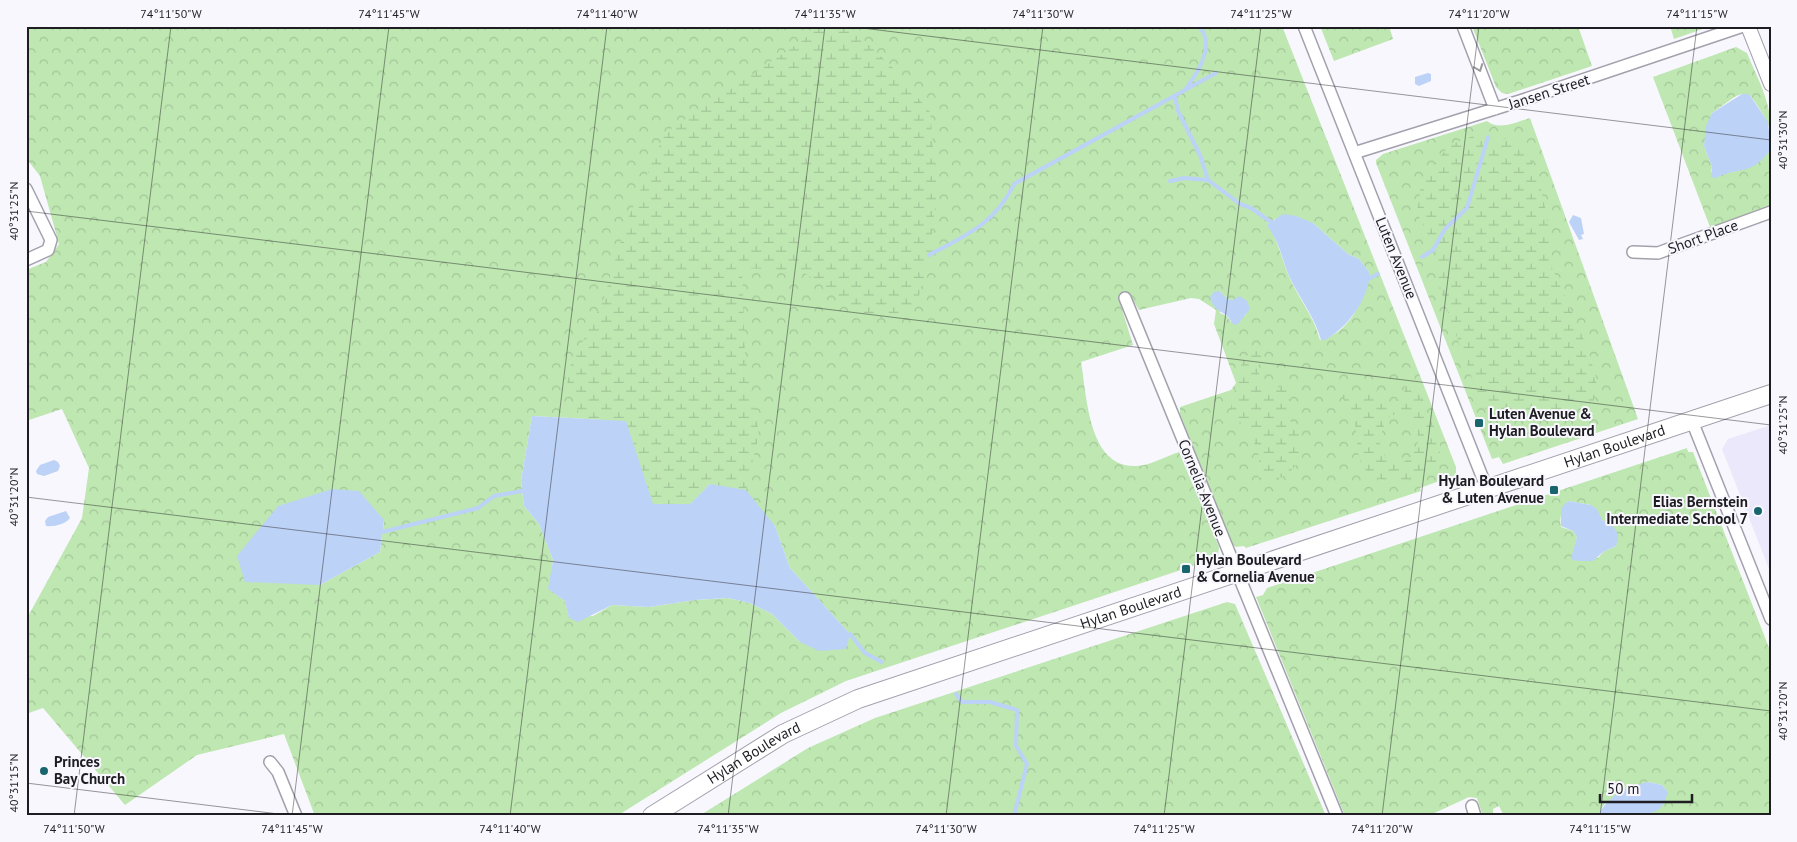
<svg xmlns="http://www.w3.org/2000/svg" width="1797" height="842" viewBox="0 0 1797 842" font-family="'PT Sans',sans-serif">
<defs>
<pattern id="forest-crowns" width="20" height="18" patternUnits="userSpaceOnUse" patternTransform="scale(1.25)"><rect width="20" height="18" fill="#bee7b1"/><path d="M2 6a3 3 0 1 1 6 0M12 15a3 3 0 1 1 6 0" fill="none" stroke="#a3c698"/></pattern>
<pattern id="wetland-marsh" width="20" height="14" patternUnits="userSpaceOnUse" patternTransform="scale(1.25)"><rect width="20" height="14" fill="#bee7b1"/><path d="M1 5h8M5 5V1M11 12h8M15 12V8" fill="none" stroke="#a3c698"/></pattern>
</defs>
<rect width="100%" height="100%" fill="#f8f7fe"/>
<!-- built -->
<path fill="#ece8fc" d="M1771 425V574L1722 449 1728 439Z"/>
<!-- forest -->
<path fill="url(#forest-crowns)" fill-rule="evenodd" d="M26 26H1282L1456 467V475L1420 488 1421 491 1246 548 1244 546 1236 547 1231 542 1180 414V407L1231 390 1236 383 1214 324 1216 310 1199 299 1191 298 1139 310 1130 295 1125 294 1121 298 1120 303 1133 345 1081 362C1087 396 1088 468 1136 466 1149 466 1166 456 1179 452L1219 547 1218 556 1214 559 846 681 781 713 617 816H315L284 734 197 755 125 805 43 708 26 714V620L82 518 89 468 62 409 26 421V270L46 262 59 244 40 176 26 158ZM1275 219 1313 223 1348 254 1359 259 1370 273C1365 299 1349 334 1320 340 1314 317 1301 302 1291 281 1282 262 1279 242 1268 224ZM1219 291 1229 300H1233L1246 315 1231 322 1227 316 1220 313ZM532 416 626 421 690 504 710 484 775 526 790 568 850 634 800 642 772 614 750 603 728 598 695 600 649 607 612 605 593 616 569 617 565 601 549 589 553 560 539 524 524 506 521 481ZM384 520 380 552 320 585Z
M1320 26H1389L1393 39 1334 61Z
M1472 26H1578L1592 66 1508 94 1502 93 1496 87Z
M1670 26H1711L1674 39Z
M1736 47 1747 53C1759 82 1771 101 1771 133 1767 118 1758 106 1749 94H1742L1736 96 1712 113 1704 146 1712 167 1711 172C1732 176 1758 167 1771 149V207L1710 227 1653 77Z
M1530 118 1638 419 1503 464 1499 457 1492 459 1376 163V160L1383 154 1487 121C1498 131 1517 122 1530 118Z
M1687 448 1688 452H1693L1771 653V816H1629L1636 814 1668 792 1662 785 1648 782 1605 803 1597 816H1504L1499 806 1493 809V816H1483L1477 798 1469 797 1428 816H1345L1256 597 1263 595 1267 588ZM1568 501 1591 505 1602 520 1612 525 1616 546 1603 552 1598 558 1574 550 1577 537 1573 531 1561 527C1559 515 1562 511 1568 501Z
M1227 602 1235 604 1326 816H699L808 748 875 718Z"/>
<!-- wetland -->
<path fill="url(#wetland-marsh)" fill-rule="evenodd" d="M818 26H849L892 67 930 112 937 190 929 258 916 307 872 321 802 271 742 268 745 354 759 435 746 490 710 484 690 504H652L626 422 581 418 565 376 603 301 627 221 665 133 802 41Z
M1476 135 1502 140 1509 137C1512 138 1516 139 1519 141 1535 156 1547 209 1549 230 1550 242 1548 258 1552 268 1567 302 1586 337 1595 374 1598 384 1596 394 1593 403L1575 405 1543 420 1519 415 1497 420 1491 417 1484 407 1473 381 1443 299 1437 273 1436 251 1417 213 1421 184 1429 169 1450 145Z
M1260 348 1263 350C1257 367 1255 378 1270 390L1280 387 1283 383 1290 387 1292 396C1278 420 1298 422 1301 442 1304 466 1285 480 1263 482L1258 476C1263 453 1254 441 1241 423 1238 420 1232 415 1231 411 1230 408 1241 366 1242 362 1246 355 1253 351 1260 348Z
M1408 381C1419 387 1424 406 1429 417 1433 425 1439 435 1440 445 1445 480 1376 497 1361 463 1356 451 1358 438 1355 425 1352 414 1341 401 1342 390L1360 396 1372 388 1390 402 1404 399 1405 383ZM1395 414 1406 415C1409 418 1414 422 1416 427 1422 440 1415 460 1400 463 1396 464 1392 463 1388 464L1379 441 1386 419Z"/>
<!-- water -->
<path fill="#bdd2f7" d="M1428 73 1431 74V81L1419 86 1415 84V77Z
M1742 94H1749L1768 122 1771 149C1751 177 1739 166 1716 178L1711 177 1712 167 1704 146 1706 126 1712 113Z
M1283 214 1296 216 1313 223 1348 254 1359 259 1370 273C1368 300 1348 327 1325 340H1321C1315 319 1303 303 1293 284 1282 264 1282 246 1268 227V224Z
M1573 215 1581 218 1584 234 1581 235 1583 239 1579 240 1569 222Z
M1219 291 1229 300H1233L1239 296 1247 301 1250 309 1238 324 1234 325C1231 322 1229 317 1226 315 1218 310 1212 307 1210 297L1214 292Z
M532 416 626 421 653 504H690L710 484 746 490 775 526 790 568 850 634 846 649 819 651 800 642 772 614 750 603 728 598 695 600 649 607 612 605 578 622 569 618 565 601 548 589 553 560 539 524 524 506 521 481Z
M54 460 58 462 60 466 58 471 44 476 37 474 36 471 40 465Z
M332 489 359 491 384 520 380 552 320 585 245 582 237 556 278 506Z
M1568 501 1591 505 1597 509 1602 520C1615 526 1621 532 1616 546L1603 552 1593 561H1577L1571 559 1577 537 1573 531 1561 526V508Z
M66 511 70 518C66 524 54 527 46 526L45 521 48 517Z
M1648 782 1662 785 1668 792C1666 798 1664 806 1658 810 1645 818 1613 816 1597 816 1612 793 1623 788 1648 782Z"/>
<g fill="none" stroke-linecap="round" stroke-linejoin="round">
<!-- stream -->
<path stroke="#bdd2f7" stroke-width="4" d="M1185 90C1197 74 1217 43 1198 26
M1175 97 1178 111 1200 155 1208 180
M1170 181 1184 178 1208 180 1240 204 1251 208 1271 222
M929 255C965 236 996 223 1014 184L1216 73
M1422 257 1433 250 1445 229 1467 208 1488 137
M1370 278 1378 274
M382 532 478 508 494 496 522 491
M850 634 865 653 882 662
M956 694 962 702H990L1017 710 1016 746 1027 764 1014 816"/>
<!-- minor casing -->
<g stroke="#a3a1ac" stroke-width="14">
<path id="minor" d="M1304 26 1487 489
M1463 26 1495 109
M1354 153 1523 100 1743 26
M26 189 51 240 48 250 26 260
M1633 252 1658 253 1771 212
M1125 298 1337 816
M1692 421 1771 619
M270 762 278 772 296 816
M1472 806 1475 816"/>
</g>
<!-- tertiary casing -->
<g stroke="#a3a1ac" stroke-width="16">
<path id="tertiary" d="M1748 26 1771 84"/>
</g>
<!-- primary casing -->
<g stroke="#a3a1ac" stroke-width="20">
<g id="primary">
<path id="s1" d="M652 816 783 734 858 699 1771 394"/>
</g>
</g>
<!-- minor -->
<use href="#minor" stroke="#fff" stroke-width="11"/>
<!-- tertiary -->
<use href="#tertiary" stroke="#fff" stroke-width="14"/>
<!-- primary -->
<use href="#primary" stroke="#fff" stroke-width="18"/>
</g>
<!-- one-way arrows -->
<defs><path id="oneway-chevron" d="M-2-3.5L2.5 0L-2 3.5" fill="none" stroke-width="1.6" stroke-linecap="round" stroke-linejoin="round" transform="scale(1.25)"/></defs>
<use stroke="#9a999c" href="#oneway-chevron" transform="translate(1479 68) rotate(69)"/>
<!-- ticks -->
<path fill="none" stroke="#1e1d22" stroke-width="1" stroke-opacity="0.45" d="M846 26 1771 140M26 211 1771 425M26 497 1771 711M26 783 295 816M74 816 171 26M292 816 389 26M510 816 607 26M728 816 825 26M946 816 1043 26M1164 816 1261 26M1382 816 1479 26M1600 816 1697 26"/>
<!-- markers -->
<g fill="#18656d" stroke="#f8f7fe" stroke-width="2">
<rect x="1474" y="418" width="10" height="10" rx="2.5"/>
<rect x="1549" y="485" width="10" height="10" rx="2.5"/>
<circle cx="1758" cy="511" r="5"/>
<rect x="1181" y="564" width="10" height="10" rx="2.5"/>
<circle cx="44" cy="771" r="5"/>
</g>
<g text-anchor="middle" stroke-width="4" stroke-linejoin="round" paint-order="stroke">
<!-- street labels -->
<g font-size="15" fill="#1e1d22" stroke="#f8f7fe">
<text transform="translate(1549 92) rotate(-18)" y="5">Jansen Street</text>
<text transform="translate(1703 237) rotate(-20)" y="5">Short Place</text>
<text transform="translate(1396 258) rotate(68)" y="5">Luten Avenue</text>
<text dy="5" stroke="none"><textPath href="#s1" startOffset="1035">Hylan Boulevard</textPath></text>
<text transform="translate(1202 488) rotate(68)" y="5">Cornelia Avenue</text>
<text dy="5" stroke="none"><textPath href="#s1" startOffset="525">Hylan Boulevard</textPath></text>
<text dy="5" stroke="none"><textPath href="#s1" startOffset="120">Hylan Boulevard</textPath></text>
</g>
<!-- poi labels -->
<g font-size="15" font-weight="bold" fill="#1e1d22" stroke="#f8f7fe" text-anchor="start">
<text x="1489" y="419">Luten Avenue &amp;<tspan x="1489" dy="17">Hylan Boulevard</tspan></text>
<text x="1544" y="486" text-anchor="end">Hylan Boulevard<tspan x="1544" dy="17">&amp; Luten Avenue</tspan></text>
<text x="1748" y="507" text-anchor="end">Elias Bernstein<tspan x="1748" dy="17">Intermediate School 7</tspan></text>
<text x="1196" y="565">Hylan Boulevard<tspan x="1196" dy="17">&amp; Cornelia Avenue</tspan></text>
<text x="54" y="767">Princes<tspan x="54" dy="17">Bay Church</tspan></text>
</g>
</g>
<!-- border -->
<rect width="1797" height="842" fill="none" stroke="#f8f7fe" stroke-width="55"/>
<!-- scale -->
<path d="M1600 794v8h92v-8" fill="none" stroke="#1e1d22" stroke-width="2.5"/>
<text x="1607" y="794" font-size="15" fill="#1e1d22" stroke="#f8f7fe" stroke-width="4" paint-order="stroke">50 m</text>
<rect x="28" y="28" width="1742" height="786" fill="none" stroke="#1e1d22" stroke-width="2"/>
<g font-size="12" text-anchor="middle" fill="#1e1d22">
<text x="171" y="18">74°11'50"W</text>
<text x="389" y="18">74°11'45"W</text>
<text x="607" y="18">74°11'40"W</text>
<text x="825" y="18">74°11'35"W</text>
<text x="1043" y="18">74°11'30"W</text>
<text x="1261" y="18">74°11'25"W</text>
<text x="1479" y="18">74°11'20"W</text>
<text x="1697" y="18">74°11'15"W</text>
<text transform="translate(1783 140) rotate(-90)" y="4">40°31'30"N</text>
<text transform="translate(14 211) rotate(-90)" y="4">40°31'25"N</text>
<text transform="translate(1783 425) rotate(-90)" y="4">40°31'25"N</text>
<text transform="translate(14 497) rotate(-90)" y="4">40°31'20"N</text>
<text transform="translate(1783 711) rotate(-90)" y="4">40°31'20"N</text>
<text transform="translate(14 783) rotate(-90)" y="4">40°31'15"N</text>
<text x="74" y="833">74°11'50"W</text>
<text x="292" y="833">74°11'45"W</text>
<text x="510" y="833">74°11'40"W</text>
<text x="728" y="833">74°11'35"W</text>
<text x="946" y="833">74°11'30"W</text>
<text x="1164" y="833">74°11'25"W</text>
<text x="1382" y="833">74°11'20"W</text>
<text x="1600" y="833">74°11'15"W</text>
</g>
</svg>
